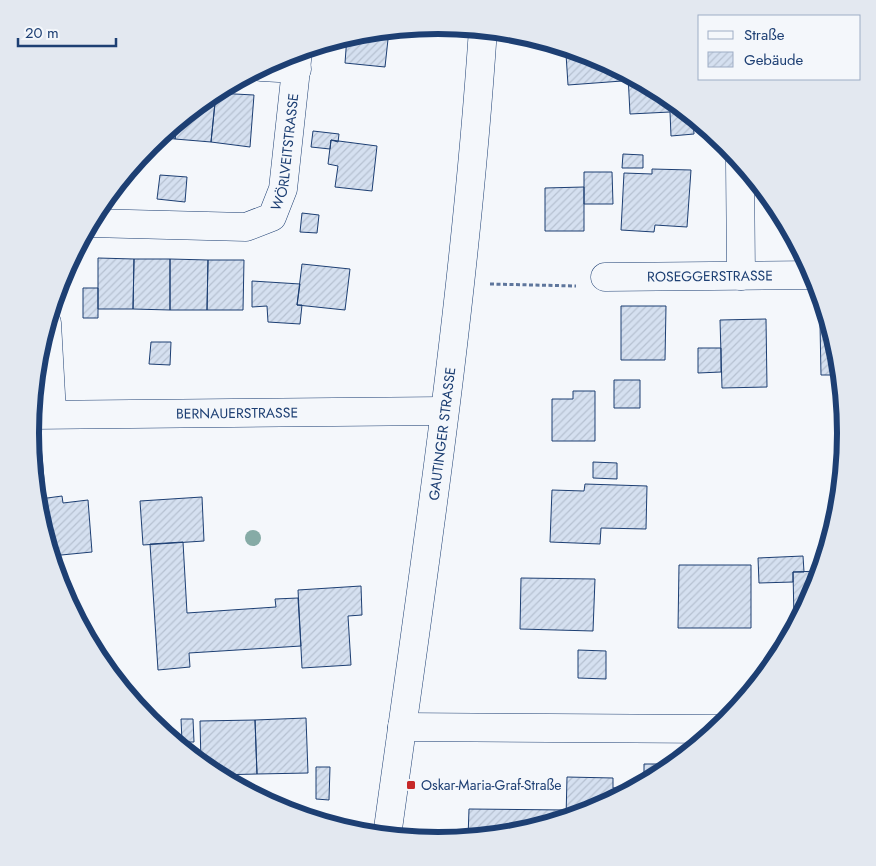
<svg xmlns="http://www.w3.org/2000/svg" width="876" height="866" viewBox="0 0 876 866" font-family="Jost,sans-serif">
<defs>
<pattern id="building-hatch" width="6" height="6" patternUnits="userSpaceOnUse" patternTransform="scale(1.25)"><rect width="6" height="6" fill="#d5e0f0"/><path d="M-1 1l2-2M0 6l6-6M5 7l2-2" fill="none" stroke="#b6c1d1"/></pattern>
</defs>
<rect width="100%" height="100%" fill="#f4f7fb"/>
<!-- building -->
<path fill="url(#building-hatch)" stroke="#1d3f73" d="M389 30 385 67 345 63 347 36Z
M582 52 594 56 622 71V81L568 85 566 54Z
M628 75 665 94 693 117 694 134 671 136 670 112 630 114Z
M216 93 254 95 250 147 211 142Z
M216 93 211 142 175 139 177 122 212 94Z
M177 122 175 139 158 137Z
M313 131 339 134 338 142 331 140 330 149 311 147Z
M331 140 377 146 372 191 335 187 338 166 328 164Z
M623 154 643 155V168H622Z
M652 169 691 170 687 227 655 225 654 232 621 230 624 173 652 174Z
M584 172H612L613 204H584Z
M160 175 187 177 185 202 157 199Z
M584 187V231H545V188Z
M111 191 110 209 98 208 99 206Z
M302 213 319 215 317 233 300 232Z
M98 258 134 259 133 309H98Z
M134 259H170V310L133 309Z
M170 259 208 260 207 310H170Z
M208 260H244L243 310H207Z
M302 264 350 269 345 310 297 305Z
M252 281 300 284 297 305H302L300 324 268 322 267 306 252 307Z
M83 288H98V318H83Z
M621 306H666L665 360H621Z
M766 319 767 387 722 388 720 320Z
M820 324H829L838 354 840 375H821Z
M151 342H171L170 365 149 364Z
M698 348H721V372L698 373Z
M614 380H640V408H614Z
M573 391H595V441H552V399H573Z
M41 444 44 480 35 481 31 445Z
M593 462 617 463V479L593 478Z
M585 484 647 486 646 529 601 528 600 544 550 542 552 490 584 491Z
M62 496 63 503 88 500 92 552 51 556 42 527 40 499Z
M202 497 204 541 143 545 140 501Z
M183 542 187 613 276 607 275 599 298 598 301 646 189 653 190 667 158 670 150 544Z
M803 556 804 572H793V582L759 583 758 558Z
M679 565H751V628H678Z
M820 571 815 589 799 619H794L793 572Z
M521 578 595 579 593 631 520 629Z
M361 586 362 615 348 616 351 665 302 668 298 590Z
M578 650 606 651V679L578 678Z
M306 718 308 773 257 774 255 720Z
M181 719H193L194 742H182Z
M255 720 257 774 217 775 201 764 200 721Z
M644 764H662V774L644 783Z
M316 767H330L329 800 316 799Z
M567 777 613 778V788H635L594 810 566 818Z
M469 809 566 810V818L517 833 468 838Z"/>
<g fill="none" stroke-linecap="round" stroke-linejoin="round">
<!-- street casing -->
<g stroke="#1d3f73" stroke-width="29">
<g id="street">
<path d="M261 67 297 69"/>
<path d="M740 161 741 276"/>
<path id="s1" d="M90 223 246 227 272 217 283 189 298 51"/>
<path id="s2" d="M605 277 814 275"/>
<path d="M47 323 52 413"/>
<path id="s3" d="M32 415 443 411"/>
<path d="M402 727 717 729"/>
</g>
</g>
<!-- secondary casing -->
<g stroke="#1d3f73" stroke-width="29">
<g id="secondary">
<path id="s4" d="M387 836C424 568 465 300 483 29"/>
</g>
</g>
<!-- path -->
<path stroke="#5e769c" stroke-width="3" stroke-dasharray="4 2.5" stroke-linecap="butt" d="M490 284 576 286"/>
<!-- street -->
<use href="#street" stroke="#f4f7fb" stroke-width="28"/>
<!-- secondary -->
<use href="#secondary" stroke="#f4f7fb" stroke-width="28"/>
</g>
<!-- trees -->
<circle fill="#86aba6" cx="253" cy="538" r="8"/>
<!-- markers -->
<rect fill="#c62828" stroke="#f4f7fb" stroke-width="2" x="406" y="780" width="10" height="10" rx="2.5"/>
<g text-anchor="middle" stroke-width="4" stroke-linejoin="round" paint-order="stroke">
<!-- street labels -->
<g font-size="14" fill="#1d3f73" stroke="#f4f7fb">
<text dy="5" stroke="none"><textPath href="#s1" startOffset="251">WÖRLVEITSTRASSE</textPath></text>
<text dy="5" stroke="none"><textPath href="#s2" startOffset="105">ROSEGGERSTRASSE</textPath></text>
<text dy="5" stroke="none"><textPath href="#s3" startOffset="205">BERNAUERSTRASSE</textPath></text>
<text dy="5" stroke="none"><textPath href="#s4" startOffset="406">GAUTINGER STRASSE</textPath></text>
</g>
<!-- poi labels -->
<g font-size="14" fill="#1d3f73" stroke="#f4f7fb" text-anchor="start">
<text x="421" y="790">Oskar-Maria-Graf-Straße</text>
</g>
</g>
<!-- crop -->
<path d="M0 0H876V866H0ZM39 433a399 399 0 1 1 798 0a399 399 0 1 1-798 0Z" fill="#e3e8f0" fill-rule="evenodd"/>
<path fill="none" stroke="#1d3f73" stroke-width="6" d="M39 433a399 399 0 1 1 798 0a399 399 0 1 1-798 0Z"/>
<!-- legend -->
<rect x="698" y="15" width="162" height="65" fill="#f4f7fb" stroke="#9eadc5"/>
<rect x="708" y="31" width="25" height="8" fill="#f4f7fb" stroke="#9eadc5"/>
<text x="744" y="40" font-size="15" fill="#1d3f73">Straße</text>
<rect x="708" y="52" width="25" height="15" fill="url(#building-hatch)" stroke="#9eadc5"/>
<text x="744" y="65" font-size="15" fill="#1d3f73">Gebäude</text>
<!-- scale -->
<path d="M18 38v8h98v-8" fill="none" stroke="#1d3f73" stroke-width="2.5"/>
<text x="25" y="38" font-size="15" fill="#1d3f73" stroke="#f4f7fb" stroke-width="4" paint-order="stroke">20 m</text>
</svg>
